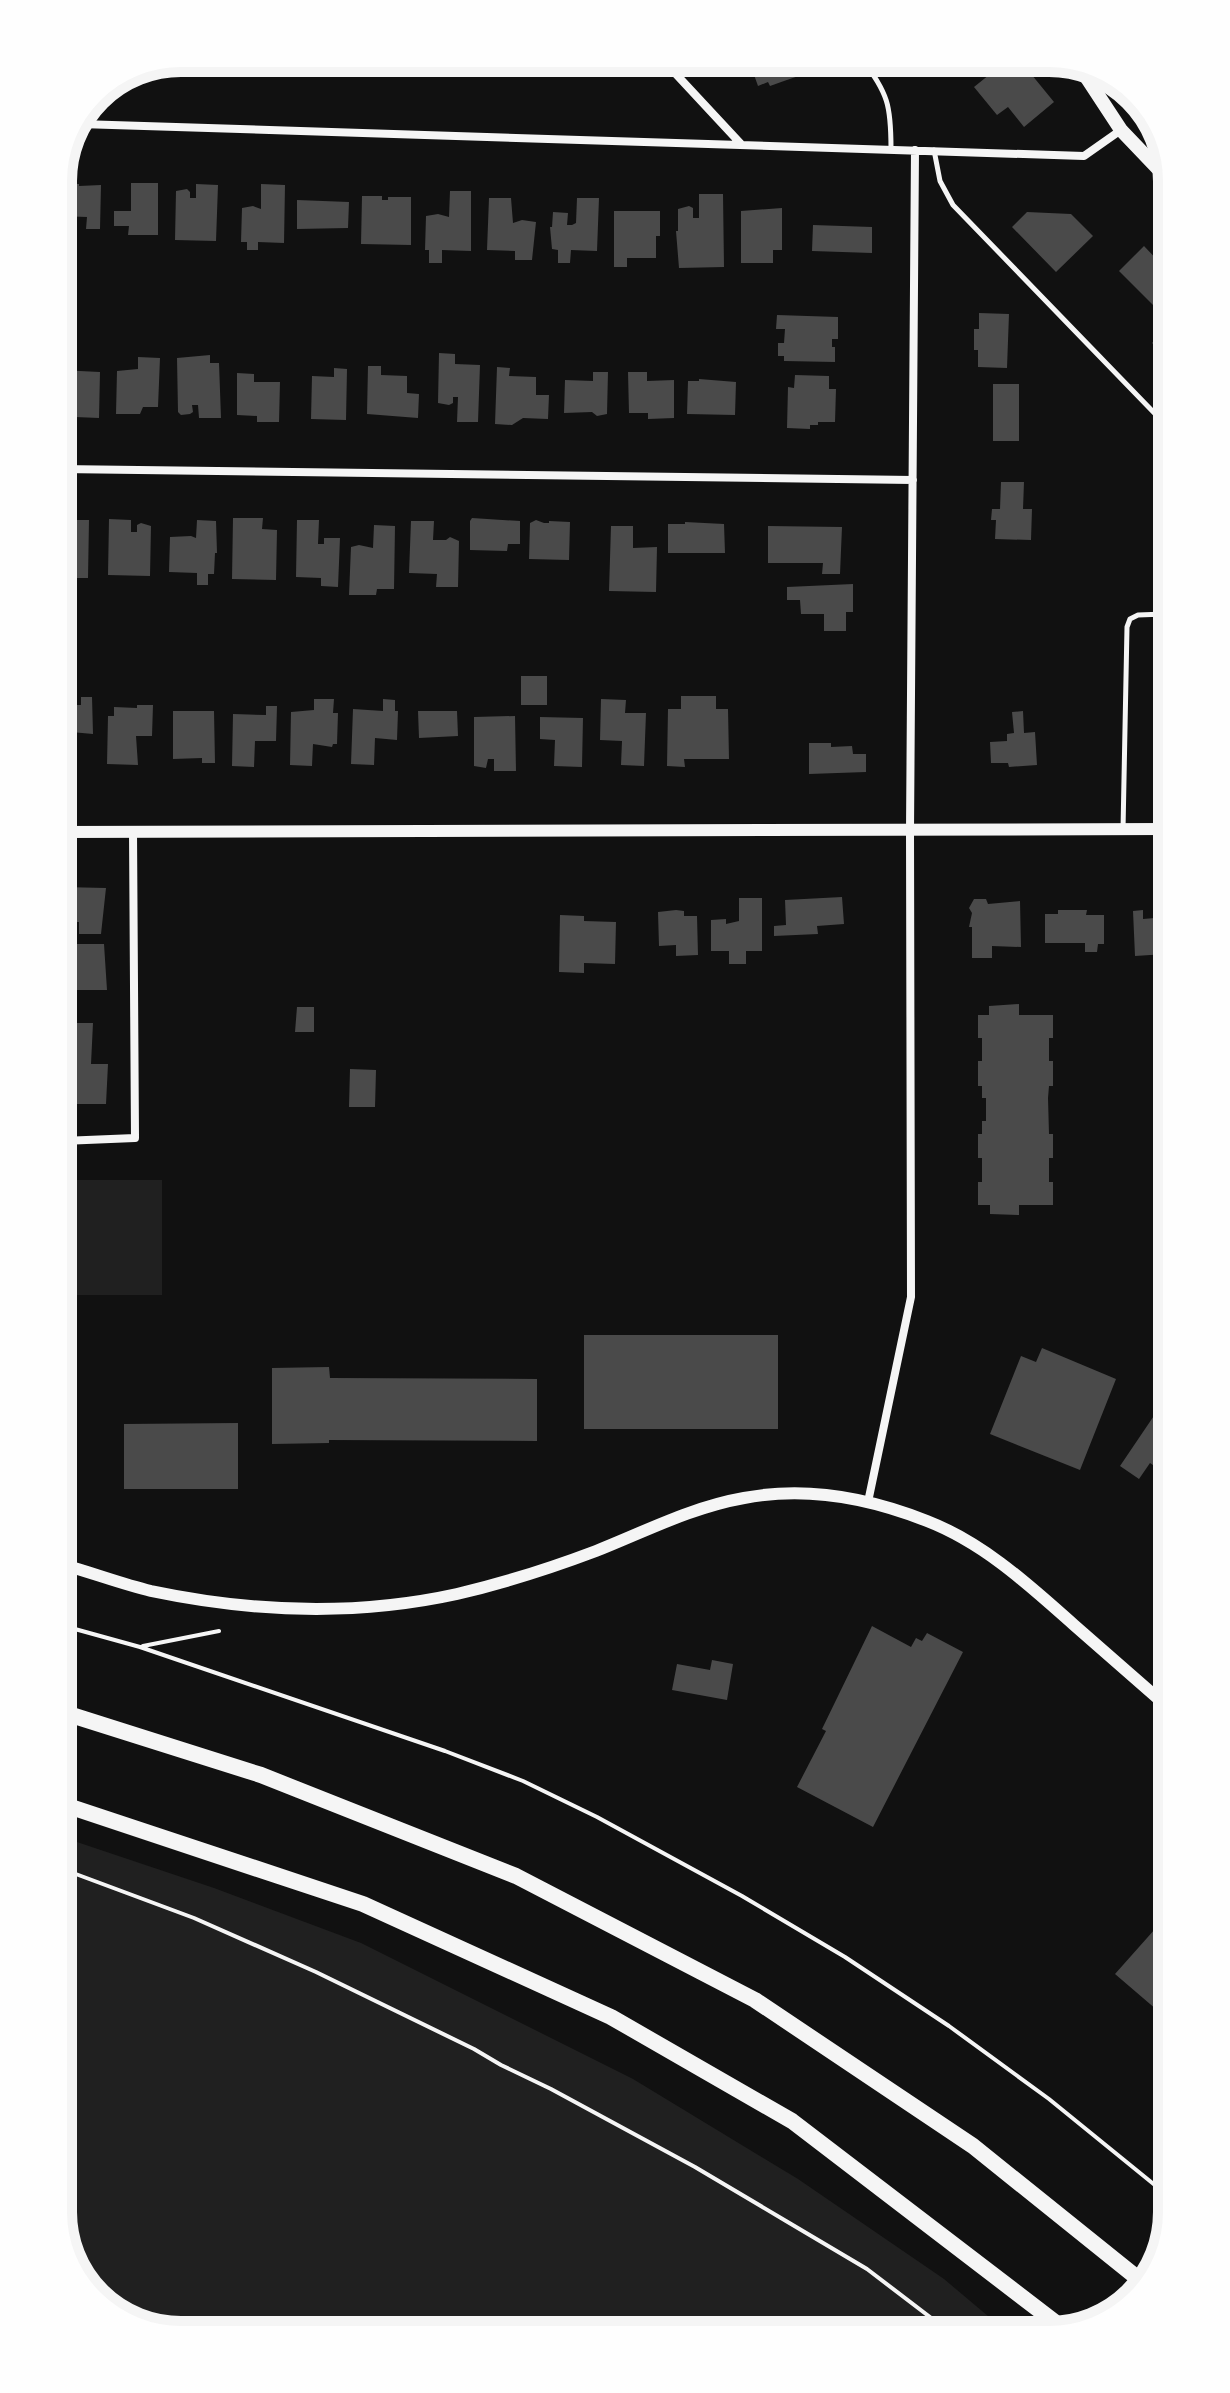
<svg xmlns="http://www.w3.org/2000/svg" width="1230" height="2393" viewBox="0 0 1230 2393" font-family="'Exo 2',sans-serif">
<rect width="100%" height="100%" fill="#111"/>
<!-- green -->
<path fill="#202020" d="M71 1180H162V1295H71Z
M65 1838 214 1888 361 1943 633 2079 798 2179 944 2279 1001 2327 173 2335 112 2314 67 2259Z"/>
<!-- building -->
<path fill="#4a4a4a" d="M459 58H483V69H476V66H459Z
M535 58H574V63L534 62Z
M748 58H827L828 61 818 65 819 69 784 81 770 86 768 82 758 86Z
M1010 58H1018L1054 102 1024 127 1008 107 997 115 974 87Z
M58 183 79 184V186L101 185 100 229H86L87 217 58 216Z
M131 183H158V235H128L129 226H114V211H131Z
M196 184 218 185 216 241 175 240 176 191 187 189 190 192V198H196Z
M261 184 285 185 284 243 258 242V250H247V242H241L242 208 253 206 261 209Z
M450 191H471V251L442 250V263H429V250H425L426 216 438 214 449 217Z
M699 194H723L724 267 679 268 676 231H678V209L689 206 693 208V218H699Z
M362 196H382V200H388V197H411V245L361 244Z
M489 198H511L513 223 522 220 536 222 532 260H515V251L487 250Z
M577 198H599L597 251 571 250 570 263H558V250L552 249 550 227H552L553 212 568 213 567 225H572L576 223Z
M297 200 349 202 348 228 297 229Z
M782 208V250H773V263H741V211Z
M614 211H660V236H656V258H627V267H614Z
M1027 212 1071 214 1093 236 1056 272 1012 227Z
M813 225 872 227V253L812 251Z
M1144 246 1163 266 1164 300 1156 308 1119 271Z
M979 313 1009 314 1007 368 978 367V350H974V329H979Z
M777 315 838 317V339H832V347H835V362L784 361V356H778V343H784L785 329H776Z
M1164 330V354L1152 343Z
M439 353 455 354V364L480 365 478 422H457L458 397H453V403L449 405 438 403Z
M210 355V363H219L221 418H199L198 405H192L193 412 190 414 181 415 178 412 177 358Z
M138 357 160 358 158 407H143L140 414H116L117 371 138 369Z
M368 366H381V375L407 376V393L419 394 418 418 367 414Z
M497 367 510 368 509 376 536 377V395H549L548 419 523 418 512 425 495 424Z
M334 368 347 369 346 420 311 419 312 376 334 377Z
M59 370 100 372 99 418 75 417 76 404H70V410L59 412Z
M593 372H608L607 414 597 416 592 412 564 413 565 380 593 381Z
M628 372H647V381L674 380V418L648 419V413H629Z
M237 373 254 374V382H280L279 422H257V416L237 415Z
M795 375 829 376V389H836L835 422H818V425H810V429L787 428 788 387 794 388Z
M699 379 736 382 735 415 687 414 688 381H699Z
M993 384H1019V441H993Z
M1001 482H1024L1023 509H1032L1031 540 995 539 996 520H991L992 509H1000Z
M233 518H263L262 529 277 530 276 580 232 579Z
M472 518 520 521V544H508L507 551 470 550V521Z
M109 519 131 520V532H137V525L141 523 151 526 150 576 108 575Z
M68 520H89L88 578H63V591H60V544H67Z
M197 520 216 521 217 553H215L214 574H208V585H197V573L169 572 170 537 191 536 196 538Z
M297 520H319L318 544H324V538H340L338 587 321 586V578L296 577Z
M536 520 544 523H549V521L570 522 569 560 529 559 530 523Z
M411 521H434L433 540H446L450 537 459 541 458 587H436L437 574 409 573Z
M685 522 724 524 725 553H668V524H685Z
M374 525 395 526 394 589H377L376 595H349L351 547 359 545 373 548Z
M611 526H633V548L657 547 656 592 609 591Z
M768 526 842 527 840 574H822L823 563H768Z
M853 584V612H846V631H824V614H801L800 600H787V587Z
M521 676H547V705H521Z
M681 696H716V709H728L729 759H684L685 767 667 766 668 709H681Z
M81 697H92L93 734 71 732 70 763H61V705H81Z
M314 699H334L333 713H338L337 744H333L332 747 313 744 312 766 290 765 291 712 314 710Z
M383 699 395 700V711H398L397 740 375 738 374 765 351 764 353 709 383 711Z
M601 699 626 700 625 713H646L644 766 621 765 622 741 600 740Z
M137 705H153L152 736H136L138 765 107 764 108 716H114V707L137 708Z
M266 706H277L276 741H255L254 767 232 766 233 714 266 715Z
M173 711H214L215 763H202V758L173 759Z
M418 711H457L458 736 419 738Z
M1023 711 1024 733 1035 732 1037 765 1009 767 1008 763H991L990 742 1007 741V734L1014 733 1012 712Z
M515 716 516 771H494V759H488L486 768 474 766V717Z
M540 717 583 718 582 767 554 766 555 740 540 739Z
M809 743H831V747L852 746 853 754H866V772L809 774Z
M62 887 106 888 101 934H79V922H62Z
M842 897 844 924 817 926 818 934 774 936V926L786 925 785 900Z
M739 898H762V951H746V964H729V951H711V920L726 919V924L739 921Z
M974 899H986L988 904 1020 901 1021 947 992 946V958H972V927H969L972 913 969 908Z
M676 910 684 911V916H697L698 955 676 956V945L659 946 658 912Z
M1058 910H1087L1086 915H1104V944H1098L1097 952H1085V943H1045V914H1058Z
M1143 910V919L1166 917V954L1135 956 1133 911Z
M560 915 584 916V921L616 922 615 964 584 963V973L559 972Z
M62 944H104L107 990H62Z
M1019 1004V1015H1053V1038H1049V1061H1053V1086H1049L1048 1098 1049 1134H1053V1158H1049V1182H1053V1205H1019V1215L990 1214V1205H978V1182H982V1158H978V1134H982V1121H986V1098H982V1086H978V1061H982V1038H978V1015H989V1006Z
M297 1007H314V1032H295Z
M62 1023H93L91 1064H108L106 1104H77V1099H63Z
M350 1069 376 1070 375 1107H349Z
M584 1335H778V1429H584Z
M1042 1348 1116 1379 1080 1470 990 1434 1021 1356 1036 1362Z
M329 1367 330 1378 537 1379V1441L329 1440V1443L272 1444V1368Z
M1168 1395 1169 1476 1150 1463 1139 1479 1120 1466Z
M238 1423V1489H124V1424Z
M872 1626 911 1647 916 1638 922 1641 927 1633 963 1652 873 1827 797 1787 826 1731 822 1729Z
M712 1660 733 1664 727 1700 672 1690 677 1664 710 1670Z
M1171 1911V2022L1115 1974Z"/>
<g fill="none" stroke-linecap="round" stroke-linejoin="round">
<!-- path -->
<path stroke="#f5f5f5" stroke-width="4" d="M64 1626 140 1647 445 1751 523 1781 597 1817 742 1896 845 1957 949 2026 1049 2099 1172 2199
M143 1646 219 1631
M65 1870 194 1918 316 1972 474 2049 501 2065 551 2089 695 2167 786 2221 867 2269 943 2327"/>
<!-- service -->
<path stroke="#f5f5f5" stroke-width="5" d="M862 58C888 96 891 103 891 149
M934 150 940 181 953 205 1164 423
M1123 830 1127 627 1130 619 1138 615 1165 614"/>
<!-- minor -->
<path stroke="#f5f5f5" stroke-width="8" d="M661 58 741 144
M80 124 1084 156 1121 130
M60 469 913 480
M62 1141 135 1138 133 832
M868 1502 911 1297 910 831 915 150"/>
<!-- tertiary -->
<path stroke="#f5f5f5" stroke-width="12" d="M61 832 1166 829
M64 1565C93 1573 122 1584 151 1591 251 1612 357 1616 457 1594 504 1583 551 1568 596 1551 644 1532 692 1507 744 1498 806 1486 869 1498 927 1521 984 1543 1030 1586 1074 1625 1106 1653 1138 1681 1170 1709"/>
<!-- secondary -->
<path stroke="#f5f5f5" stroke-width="14" d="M1079 66 1121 130 1163 174"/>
<!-- trunk -->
<path stroke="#f5f5f5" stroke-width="16" d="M65 1713 261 1775 516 1876 755 2000 973 2146 1146 2285
M65 1805 363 1904 611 2017 792 2121 1060 2326"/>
</g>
<!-- crop -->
<path d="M0 0H1230V2393H0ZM181 72H1049A109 109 0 0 1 1158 181V2212A109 109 0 0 1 1049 2321H181A109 109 0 0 1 72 2212V181A109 109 0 0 1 181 72Z" fill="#fefefe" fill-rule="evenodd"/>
<path fill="none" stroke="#f5f5f5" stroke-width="10" d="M181 72H1049A109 109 0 0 1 1158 181V2212A109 109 0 0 1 1049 2321H181A109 109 0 0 1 72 2212V181A109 109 0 0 1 181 72Z"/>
</svg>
